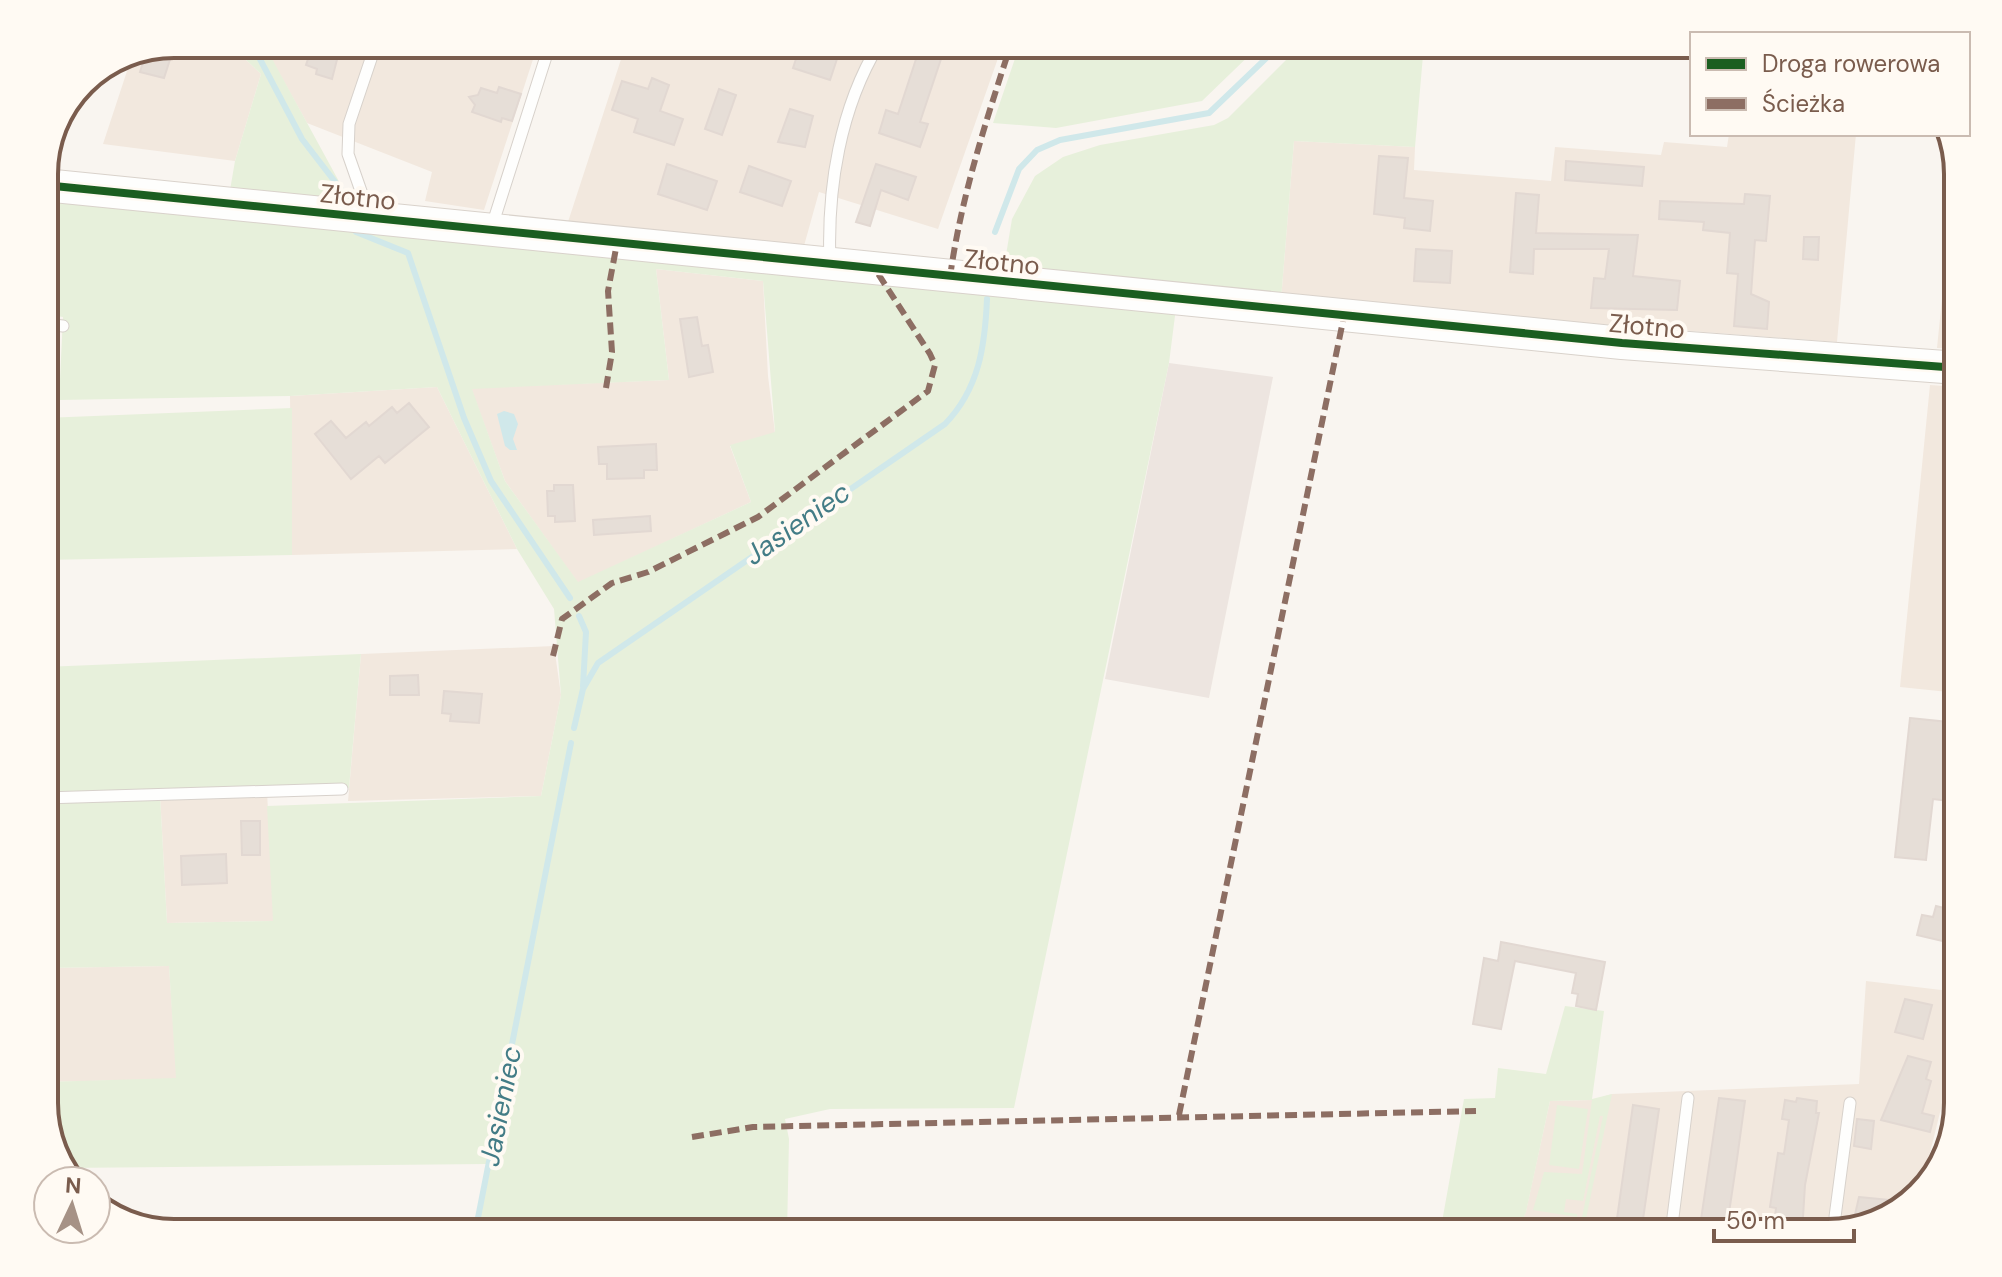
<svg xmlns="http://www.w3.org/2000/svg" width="2002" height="1277" viewBox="0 0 2002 1277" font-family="'DM Sans',sans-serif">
<rect width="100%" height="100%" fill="#f9f5f0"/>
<!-- residential -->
<path fill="#f2e8de" d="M174 44H229L261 74 235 161 103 144 130 62Z
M276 44H538L484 210 425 201 432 172 307 123 271 58Z
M626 44H1003L938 229 819 192 802 253 566 228Z
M1729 134H1856L1837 342 1281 300 1294 141 1415 147 1414 170 1551 181 1555 147 1661 155 1664 142 1727 147Z
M1956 161 1958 166V349L1937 348Z
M656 269 763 281 768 376 775 433 730 446 751 502 578 583 505 481 471 388 669 380Z
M1930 385 1958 387V693L1900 687Z
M437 387 517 549 292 555 290 396Z
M554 646 561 695 541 796 348 801 361 654Z
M267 792 274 921 167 923 160 794Z
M169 966 177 1079 44 1082V968Z
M1866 981 1958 992V1040L1921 1189 1893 1216 1828 1233H1517L1526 1211 1550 1101 1592 1100 1612 1094 1859 1084Z"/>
<!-- industrial -->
<path fill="#ede5e0" d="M1169 363 1273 377 1209 698 1105 679Z"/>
<!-- green -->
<path fill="#e7f0db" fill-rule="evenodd" d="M229 44H264L354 209 229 196 235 161 261 74Z
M1020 44H1261L1202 101 1056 128 993 123Z
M1302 44H1424L1415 147 1294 141 1281 300 1003 273 1012 219 1035 176 1063 157 1100 145 1214 125 1228 118Z
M44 193 1176 308 1169 363 1014 1108 830 1109 785 1119 789 1139 787 1233H475L487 1164 62 1168 44 1111V1082L176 1078 169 966 44 968V667L361 654 349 788 160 795 167 923 273 921 267 806 541 796 561 695 554 609 517 549 437 387 290 396 59 400 63 317 44 314ZM656 269 763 281 775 432 730 445 751 502 578 582 505 481 472 389 669 380Z
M292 408V555L44 560V418Z
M1565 1006 1604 1011 1592 1099 1612 1094 1583 1233H1579L1582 1217 1603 1116H1600L1583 1201 1566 1199 1564 1212 1577 1214V1217L1533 1210 1544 1172 1582 1174 1592 1100 1550 1101 1526 1212 1517 1233H1440L1464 1099 1495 1098 1498 1068 1546 1074Z
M1557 1105 1588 1109 1579 1169 1549 1165Z"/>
<!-- water -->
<path fill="#d0e8ea" d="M504 411 514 414 518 424 513 439 517 450H510L505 446 497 414Z"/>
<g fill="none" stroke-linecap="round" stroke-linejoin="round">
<!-- stream -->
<path stroke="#d0e8ea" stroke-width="6" d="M252 44 302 139 349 200
M356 232 408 253 464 418 491 481 570 598
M995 232 1019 169 1037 150 1060 140 1209 113 1281 44
M579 616 586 632 583 686
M574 728 583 689 598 663 945 424C979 389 985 346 987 299
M475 1233 571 743"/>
</g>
<!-- building -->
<path fill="#e6ded7" stroke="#e2d8d2" stroke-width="2" d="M175 44 164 78 140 72 145 56Z
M313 44H341L332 79 316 74 317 69 306 65Z
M801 44 838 56 830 80 793 68Z
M921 44H946L920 122 928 124 920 147 879 133 886 110 898 114Z
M652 78 669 85 660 111 683 119 674 145 634 132 638 119 612 110 622 81 648 89Z
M499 87 521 94 512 121 502 118 501 122 472 112 475 105 469 97 478 95 481 88 497 93Z
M719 89 736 95 722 135 705 129Z
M790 109 813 116 805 147 778 142Z
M1379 156 1408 158 1404 198 1433 201 1430 231 1404 228 1405 218 1374 214Z
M1566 161 1644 167 1642 186 1565 180Z
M667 164 717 181 707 210 658 194Z
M876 164 916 177 908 200 881 190 870 226 856 222Z
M749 166 791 181 782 206 740 192Z
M1516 193 1539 195 1536 233 1638 235 1633 276 1680 281 1677 310 1591 308 1594 278 1605 279 1609 249H1534L1533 274 1510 272Z
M1745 194 1770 196 1766 241 1755 240 1751 294 1769 302 1767 329 1734 326 1738 274 1727 273 1730 233 1703 230 1704 222 1659 219 1660 201 1744 204Z
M1804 237H1819L1818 260 1803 259Z
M1416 249 1452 251 1450 283 1414 281Z
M697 317 702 346 708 345 713 372 689 377 680 319Z
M409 403 429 427 385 463 379 456 351 479 315 434 331 421 346 438 366 422 369 426 392 407 397 413Z
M656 444 657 470H644V478L607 479V464H599L598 447Z
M554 485H573L575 521 555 522V516H548L547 491H554Z
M650 516 651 531 594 535 593 520Z
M418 675 419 695H390V676Z
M444 691 482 694 479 723 450 721 451 714 442 713Z
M1910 718 1958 723V802L1933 799 1926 860 1895 857Z
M241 821H260V855H242Z
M226 854 227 883 182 885 181 856Z
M1945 902 1958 905V940L1948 938 1947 942 1917 935 1922 915 1933 917 1936 906 1944 908Z
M1501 942 1605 962 1596 1010 1576 1006 1578 994 1572 993 1576 973 1515 961 1501 1029 1473 1024 1484 958 1498 961Z
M1905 999 1932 1005 1923 1039 1895 1032Z
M1908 1056 1931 1062 1926 1079 1931 1081 1922 1113 1934 1116 1930 1132 1881 1120Z
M1719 1098 1745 1101 1737 1159 1726 1233H1699Z
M1797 1098 1817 1101 1816 1113H1819L1805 1185 1802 1233H1773L1776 1208 1770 1207 1778 1153 1784 1154 1789 1120 1782 1119 1785 1100 1796 1102Z
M1633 1105 1659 1109 1641 1233H1615Z
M1857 1119 1874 1121 1871 1149 1854 1146Z
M1859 1197 1899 1201 1897 1212 1868 1222 1854 1219Z"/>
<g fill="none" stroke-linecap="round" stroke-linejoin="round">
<!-- lane casing -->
<g stroke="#d7d1cb" stroke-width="13">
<path id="lane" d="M369 214 348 154 349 124 376 44
M492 226 550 44
M830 263C827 188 840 108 879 44
M44 324 63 326
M44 798 342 789
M1833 1232 1850 1103
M1671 1233 1688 1098"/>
</g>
<!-- secondary casing -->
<g stroke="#d9d2cb" stroke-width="34">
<path id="secondary" d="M44 185 1622 343 1958 368"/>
</g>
<!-- lane -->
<use href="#lane" stroke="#fefefd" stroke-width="11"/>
<!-- secondary -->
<use href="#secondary" stroke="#fefefd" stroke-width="32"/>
<!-- quiet -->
<path stroke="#8d6e63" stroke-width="6" stroke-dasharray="12 6" stroke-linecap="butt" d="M950 277C961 197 986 121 1011 44
M606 388 612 352 608 291 617 243
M553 656 562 619 612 583 648 572 758 517 928 391 935 365 930 354 875 269
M1179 1115 1344 316
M692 1137 753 1127 1476 1111"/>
<!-- cycleway casing -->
<g stroke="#fffaf3" stroke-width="13">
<path id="cycleway" d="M44 185 1622 343 1958 368"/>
</g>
<!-- cycleway -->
<use href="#cycleway" stroke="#1b5e20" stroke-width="8"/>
</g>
<g text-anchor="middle" stroke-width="8" stroke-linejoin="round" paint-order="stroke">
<!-- street labels -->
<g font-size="26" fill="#7a5c4d" stroke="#fffaf3">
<text transform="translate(358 197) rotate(6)" y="9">Złotno</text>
<text transform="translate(1002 262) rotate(6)" y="9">Złotno</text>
<text transform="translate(1647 326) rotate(5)" y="9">Złotno</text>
</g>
<!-- water labels -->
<g font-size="28" font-style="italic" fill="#437c86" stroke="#fffaf3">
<text transform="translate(797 523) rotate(-35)" y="10">Jasieniec</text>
<text transform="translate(500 1106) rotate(-79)" y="10">Jasieniec</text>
</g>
</g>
<!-- crop -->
<path d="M0 0H2002V1277H0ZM174 58H1828A116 116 0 0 1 1944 174V1103A116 116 0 0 1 1828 1219H174A116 116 0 0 1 58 1103V174A116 116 0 0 1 174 58Z" fill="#fffaf3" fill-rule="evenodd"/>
<path fill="none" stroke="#7a5c4d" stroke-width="4" d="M174 58H1828A116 116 0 0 1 1944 174V1103A116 116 0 0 1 1828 1219H174A116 116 0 0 1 58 1103V174A116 116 0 0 1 174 58Z"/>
<!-- legend -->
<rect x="1690" y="32" width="280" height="104" fill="#fffaf3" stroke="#cabbb1" stroke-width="2"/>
<rect x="1706" y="58" width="40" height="12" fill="#1b5e20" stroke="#cabbb1" stroke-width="2"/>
<text x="1762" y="72" font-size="24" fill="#7a5c4d">Droga rowerowa</text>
<rect x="1706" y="98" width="40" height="12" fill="#8d6e63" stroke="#cabbb1" stroke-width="2"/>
<text x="1762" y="112" font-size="24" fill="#7a5c4d">Ścieżka</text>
<!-- north arrow -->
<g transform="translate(72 1205) rotate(4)"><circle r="38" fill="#fffaf3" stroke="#cabbb1" stroke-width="2"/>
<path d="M0-6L14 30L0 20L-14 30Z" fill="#a69286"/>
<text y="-12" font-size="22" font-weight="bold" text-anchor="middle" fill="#7a5c4d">N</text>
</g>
<!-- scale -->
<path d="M1714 1229v12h140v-12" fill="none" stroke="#7a5c4d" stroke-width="4"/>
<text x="1726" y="1229" font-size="24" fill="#7a5c4d" stroke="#fffaf3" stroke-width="6" paint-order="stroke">50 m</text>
</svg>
